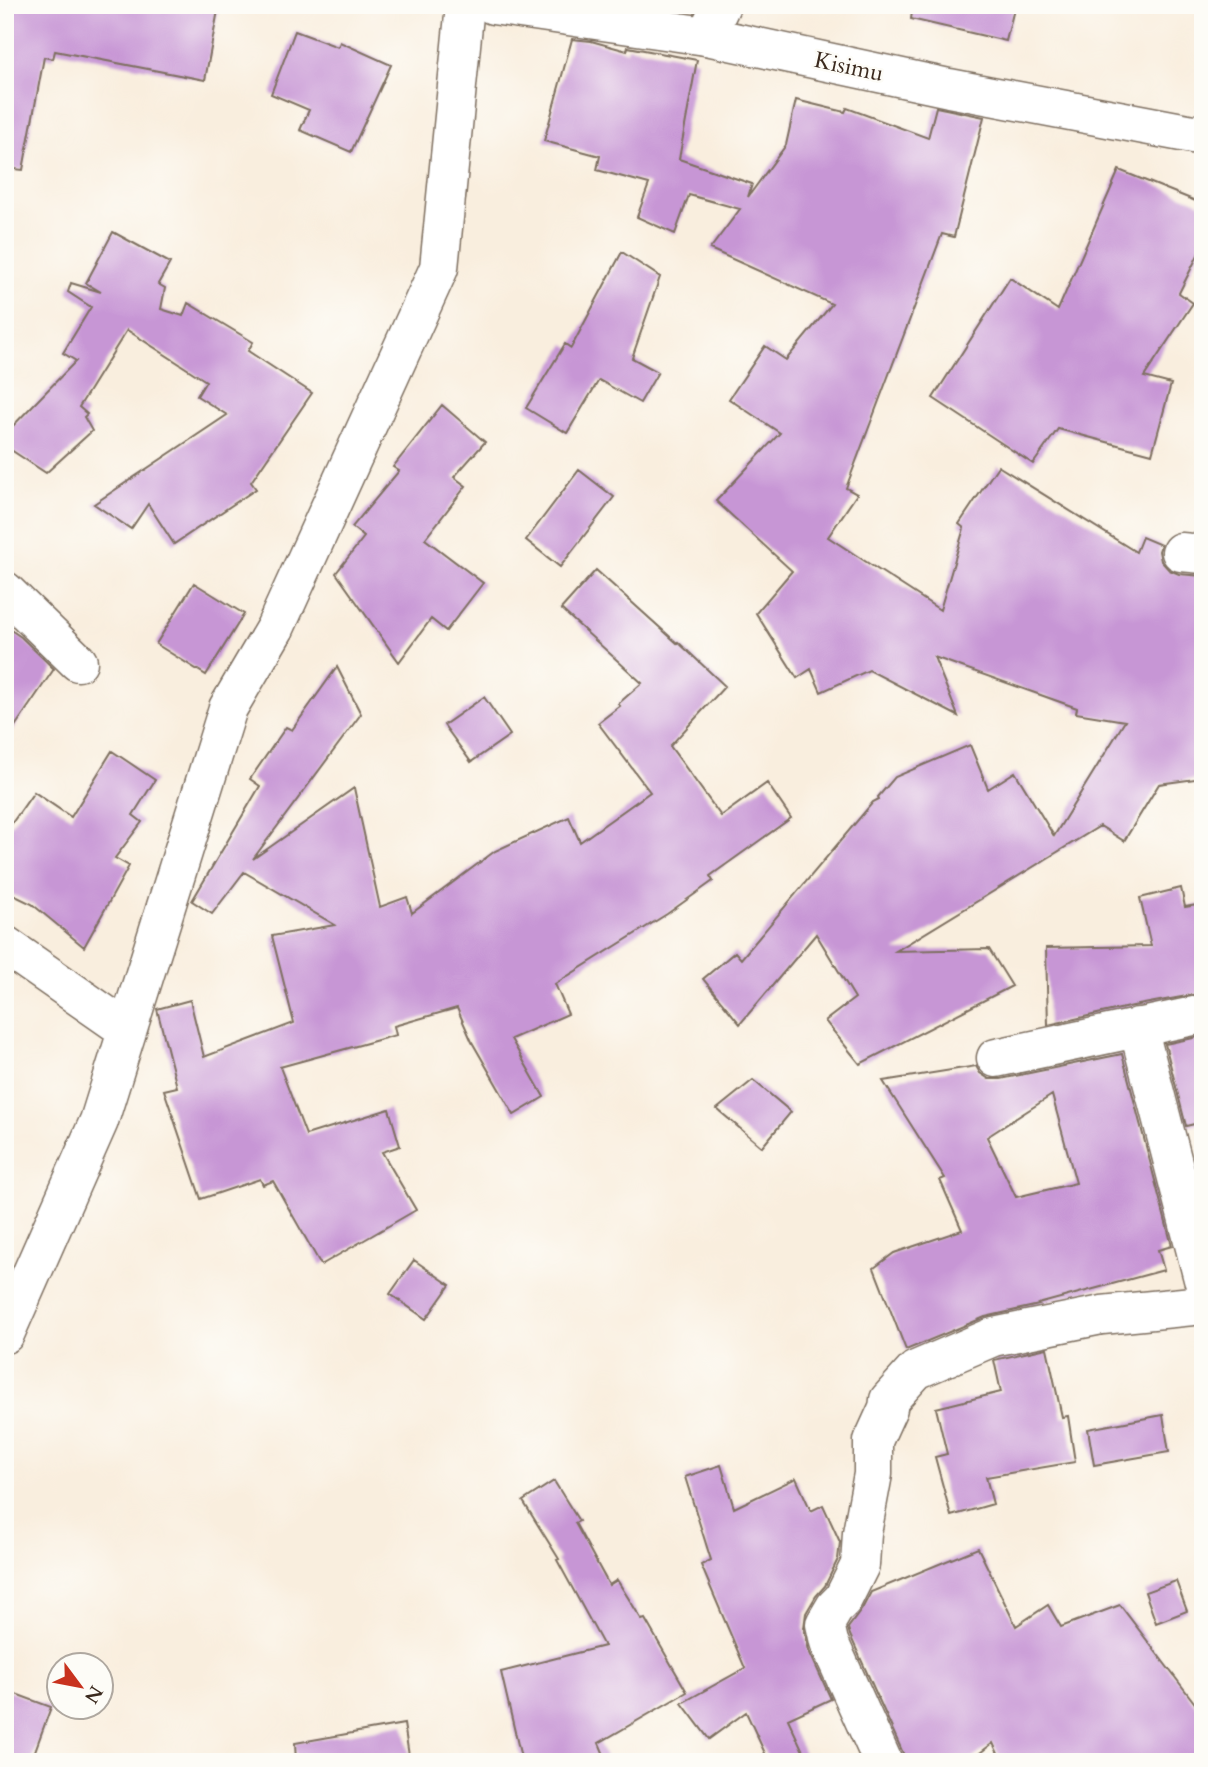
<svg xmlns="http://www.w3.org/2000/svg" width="1208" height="1767" viewBox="0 0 1208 1767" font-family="Cardo,serif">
<rect width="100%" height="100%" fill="#fdfcf7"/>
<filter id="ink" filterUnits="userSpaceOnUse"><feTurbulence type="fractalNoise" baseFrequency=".0143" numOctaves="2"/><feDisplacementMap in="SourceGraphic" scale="14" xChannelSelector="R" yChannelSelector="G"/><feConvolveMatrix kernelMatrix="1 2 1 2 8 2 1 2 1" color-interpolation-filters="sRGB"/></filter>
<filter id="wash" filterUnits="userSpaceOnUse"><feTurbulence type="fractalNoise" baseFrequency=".00686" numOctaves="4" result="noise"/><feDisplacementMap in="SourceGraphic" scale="28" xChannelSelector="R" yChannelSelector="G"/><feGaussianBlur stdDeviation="1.57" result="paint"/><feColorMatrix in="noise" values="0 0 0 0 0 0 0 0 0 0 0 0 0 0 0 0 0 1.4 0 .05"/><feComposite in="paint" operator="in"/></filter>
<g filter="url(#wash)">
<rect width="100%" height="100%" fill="#f9eede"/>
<g id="blocks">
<!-- building -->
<path fill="#c796d5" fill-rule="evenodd" d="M5 5H219L205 80 55 51 53 59 44 57 23 170 5 168Z
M913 5H1015L1006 41 911 19Z
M295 31 338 47 340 42 391 65 351 152 300 130 309 110 271 94Z
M572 39 591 41 627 51 628 47 697 60 679 159 752 184 748 197 786 145 796 100 845 112 847 108 928 138 936 107 984 117 954 237 942 234 846 488 857 494 828 537 940 610 964 528 959 524 998 466 1136 552 1142 537 1161 545 1159 551 1161 561 1169 570 1179 574 1203 576V778L1159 784 1124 841 1100 826 896 951 989 949 1012 986 860 1064 825 1021 855 998 816 934 740 1024 703 979 735 952 741 959 873 802 879 799 878 797 895 777 970 745 988 789 1015 772 1054 836 1125 721 1076 713 1077 708 934 657 958 716 869 670 821 692 811 669 797 678 756 613 792 571 716 501 780 433 729 399 765 346 786 360 832 304 710 249 740 209 689 195 675 234 637 217 649 184 597 170 600 156 544 141Z
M1119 170 1203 204V245L1179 293 1193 303 1144 377 1171 384 1152 454 1058 429 1033 464 933 398 1010 278 1058 310Z
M113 232 170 263 158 284 165 288 161 309 183 316 188 303 253 342 248 351 312 393 251 482 256 489 174 544 148 504 131 529 94 504 227 415 197 396 206 381 127 330 79 407 87 414 84 417 92 431 46 473 5 446V434L76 361 63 353 91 307 68 292 71 283 101 292 86 283Z
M622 252 660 277 632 358 658 372 640 403 599 380 567 433 526 408 565 344 571 348Z
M442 405 485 442 454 477 466 486 425 539 483 583 446 631 431 619 399 662 336 573 364 537 352 527 399 471 393 467Z
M579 470 614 497 560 567 526 540Z
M596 570 677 643 678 642 725 686 670 746 721 816 767 783 791 818 710 876 713 881 667 914 555 984 568 1014 511 1039 544 1097 514 1115 472 1042 457 1008 394 1026 396 1035 280 1067 306 1135 389 1109 400 1146 382 1152 416 1210 321 1265 273 1181 263 1185 260 1179 201 1199 164 1090 177 1087 157 1009 190 1000 204 1057 294 1023 272 936 335 925 244 872 212 914 192 901 260 786 250 779 286 727 292 730 337 667 361 714 253 859 354 788 380 907 407 897 412 913 495 851 569 817 580 842 650 792 598 723 620 706 618 704 642 683 561 609Z
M194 583 244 614 206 675 156 644Z
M5 626 21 637 54 669 5 741Z
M484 697 510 735 471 762 444 725Z
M112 751 155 780 133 815 142 822 115 858 129 866 84 947 32 904 5 891V833L34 792 71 817Z
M1181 888 1185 907 1203 904V993L1133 1006 1048 1025 1046 948 1151 946 1140 898Z
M1203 1036V1122L1186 1126 1165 1044Z
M1122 1054 1172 1246 1158 1250 1164 1270 1038 1304 1039 1305 985 1317 906 1350 874 1268 894 1253 962 1230 940 1180 945 1178 883 1081 976 1066 980 1073 989 1079H1001ZM1052 1095 1076 1183 1016 1197 987 1137Z
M753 1080 791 1112 762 1147 717 1109Z
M414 1260 450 1285 426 1319 390 1294Z
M1047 1348 1062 1417 1068 1416 1075 1462 986 1477 993 1504 951 1516 935 1457 947 1454 936 1408 1001 1392 994 1360Z
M1163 1415 1169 1452 1094 1465 1088 1429Z
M721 1465 734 1508 796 1478 811 1511 823 1505 840 1542 838 1559 825 1586 816 1596 806 1613 804 1628 809 1651 831 1699 788 1719 808 1762H769L746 1712 709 1739 682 1703 745 1668 701 1565 711 1560 685 1477Z
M554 1481 579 1521 575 1523 609 1585 617 1580 642 1620 645 1619 687 1692 599 1743 607 1762H522L501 1672 604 1646 557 1560 559 1559 523 1501Z
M978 1548 1016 1626 1048 1605 1061 1627 1120 1605 1203 1714V1762H1002L993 1743 968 1762H904L903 1753 850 1635 848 1628 862 1609 871 1592Z
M1176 1581 1187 1611 1156 1623 1145 1592Z
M5 1690 51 1707 31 1762H5Z
M404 1724 410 1762H296L295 1743Z"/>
</g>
</g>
<g filter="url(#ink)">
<use href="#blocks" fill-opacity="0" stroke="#7e6f61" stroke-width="2"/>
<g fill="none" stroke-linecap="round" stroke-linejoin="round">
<!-- street casing -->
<g stroke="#7e6f61" stroke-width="41">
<path id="street" d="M706 36 721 5
M1181 552 1203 554
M5 591 78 662
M5 945 127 1030
M1138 1027 1203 1279
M996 1058 1203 1014
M5 1334 99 1121 228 708 275 628 439 268 465 5
M883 1762 829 1642 825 1624 835 1607 843 1599 860 1565 862 1533 873 1474V1441L888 1408 889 1400 916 1370 993 1337 1102 1315 1203 1305"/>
</g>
<!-- secondary casing -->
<g stroke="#7e6f61" stroke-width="41">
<path id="secondary" d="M493 5 706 36 949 88 1203 136"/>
</g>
<!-- street -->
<use href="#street" stroke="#fff" stroke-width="38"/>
<!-- secondary -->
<use href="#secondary" stroke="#fff" stroke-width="38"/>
</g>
</g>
<g text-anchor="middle" stroke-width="5" stroke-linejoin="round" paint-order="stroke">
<!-- street labels -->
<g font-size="23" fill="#3b2a1e" stroke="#fdfcf7">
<text transform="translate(849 66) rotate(12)" y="8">Kisimu</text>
</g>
</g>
<!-- margin -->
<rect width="1208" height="1767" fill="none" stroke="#fdfcf7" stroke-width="28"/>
<!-- north arrow -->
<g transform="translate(80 1686) rotate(122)"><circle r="33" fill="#fdfcf7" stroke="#afa8a0" stroke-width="2"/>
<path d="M0-5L12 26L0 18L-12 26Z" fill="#c8321e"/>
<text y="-10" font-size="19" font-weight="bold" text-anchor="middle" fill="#3b2a1e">N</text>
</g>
</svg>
